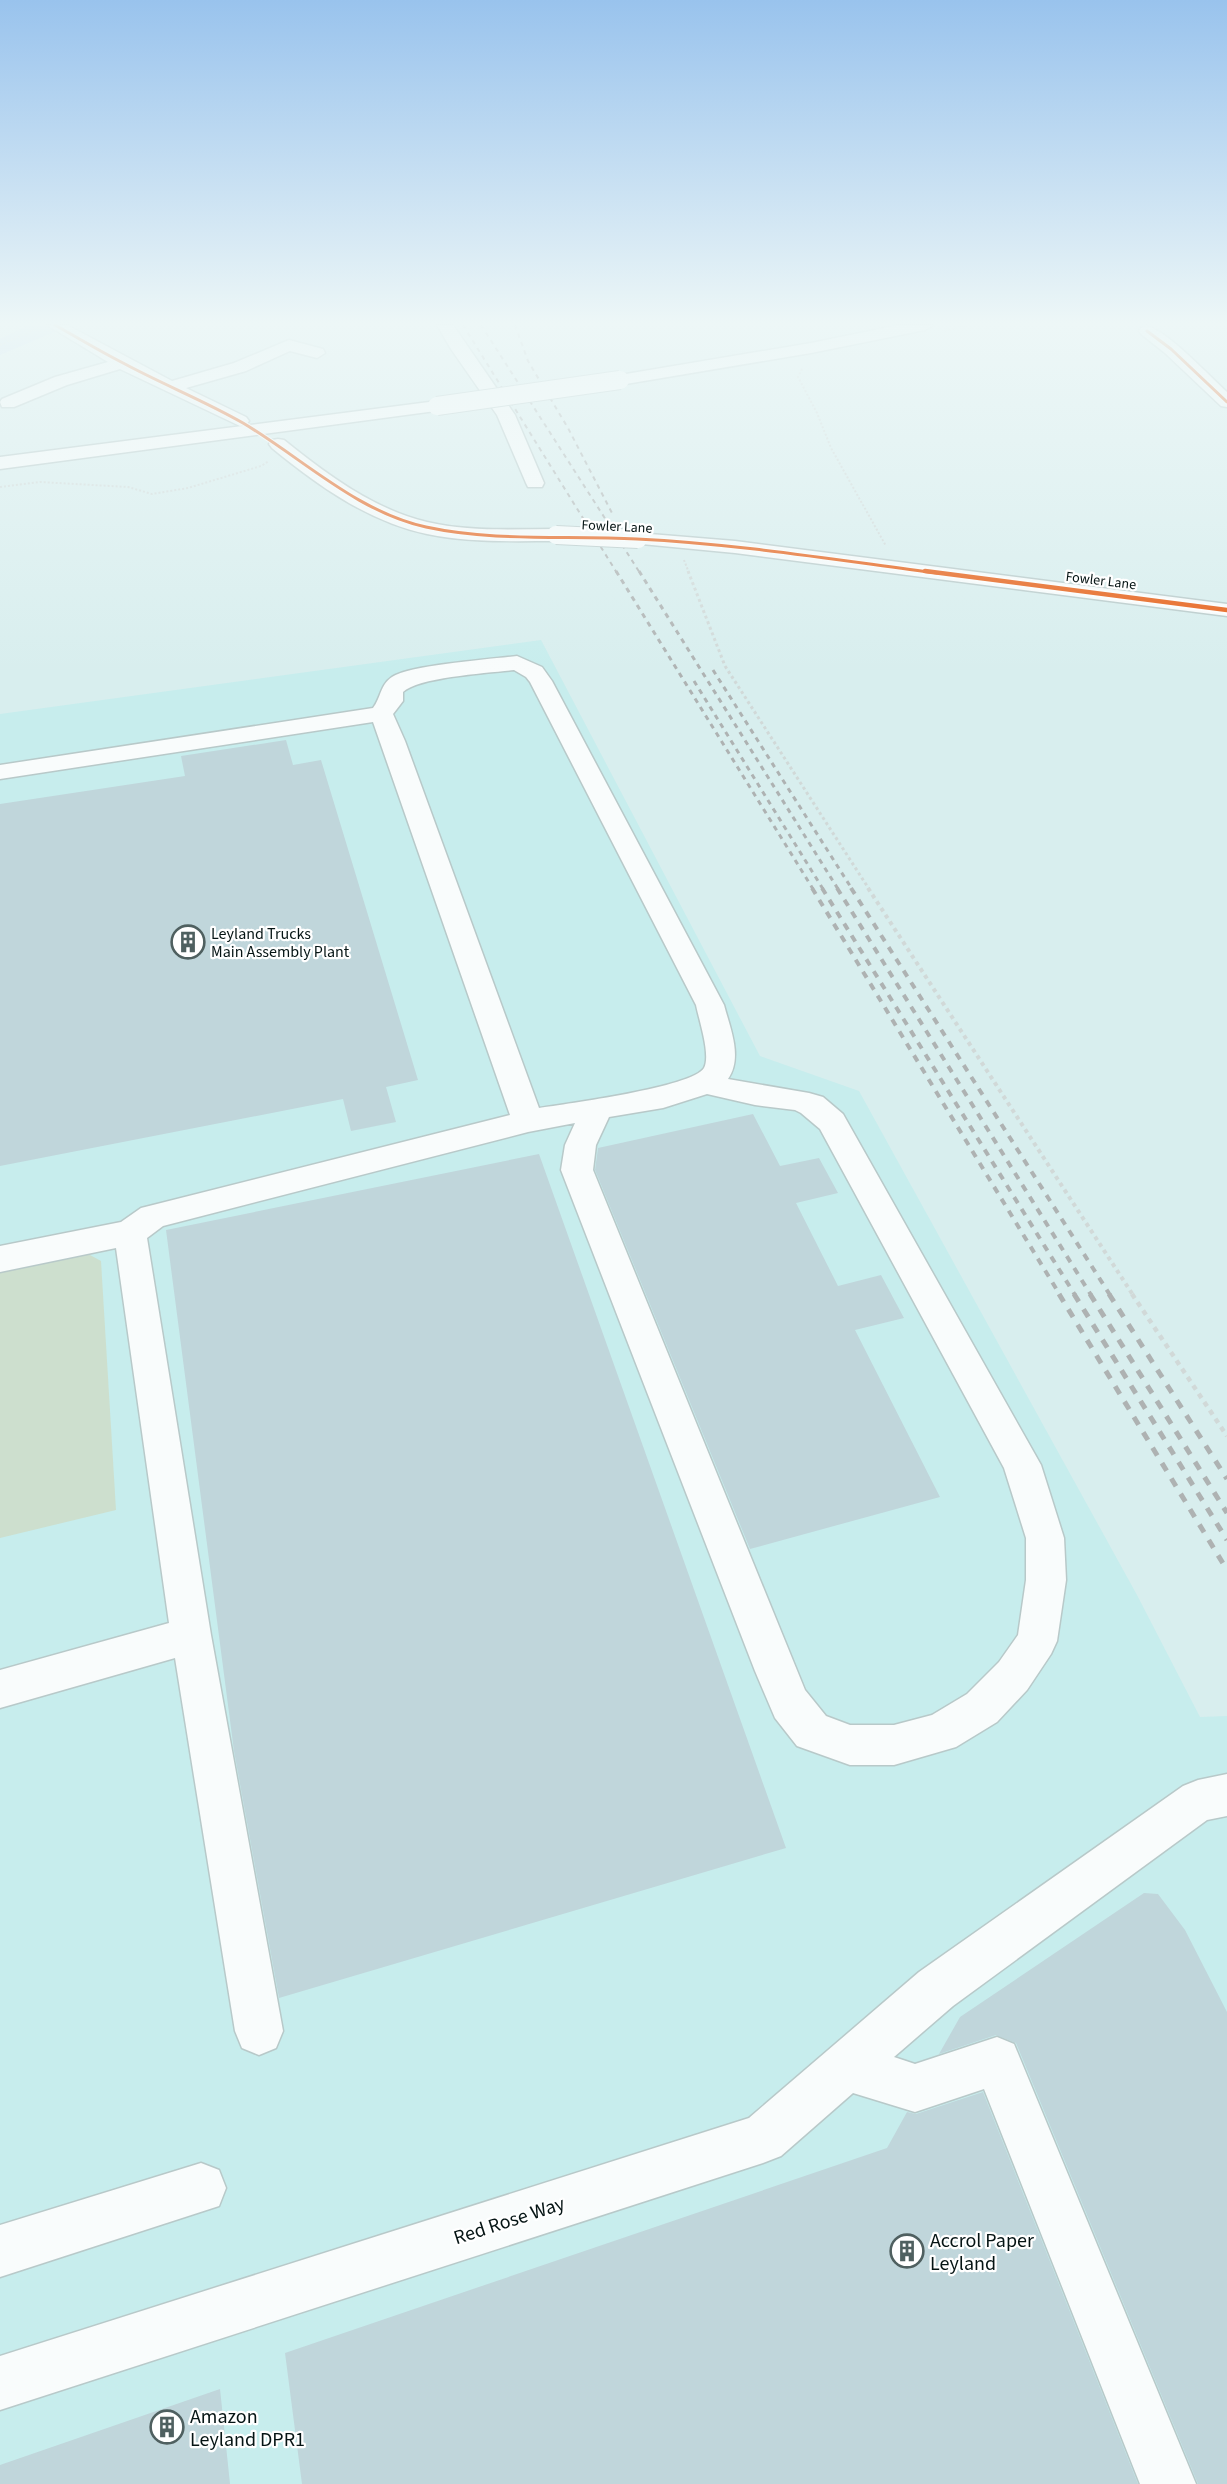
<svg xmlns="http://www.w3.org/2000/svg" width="1227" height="2484" viewBox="0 0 1227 2484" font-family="'Source Sans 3',sans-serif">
<rect width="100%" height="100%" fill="#d8eeee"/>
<!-- built -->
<path fill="#c7eded" d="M541 640 760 1056 859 1091 1137 1595 1200 1717 1227 1716V2484H0V714Z"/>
<!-- green -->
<path fill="#cddfce" d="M79 1249 101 1261 116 1510 0 1538V1262Z"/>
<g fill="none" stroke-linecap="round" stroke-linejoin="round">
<!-- river -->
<path fill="#c3d9f4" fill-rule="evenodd" d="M29 325H62L59 330 0 355V339Z"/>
</g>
<!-- building -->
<path fill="#c0d6db" d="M286 740 293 765 321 760 418 1080 386 1087 396 1122 351 1131 343 1099 0 1166V804L185 776 181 756Z
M753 1114 780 1166 819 1158 838 1193 796 1203 838 1286 881 1275 904 1318 855 1330 940 1497 750 1549 595 1170 598 1148Z
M539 1154 786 1848 279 1998 234 1751 166 1230Z
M1144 1893 1158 1894 1185 1930 1227 2012V2484H1198L1016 2043 996 2035 939 2054 960 2017Z
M983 2092 1138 2484H302L285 2353 887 2148 907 2112 916 2114Z
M220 2389 230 2484H0V2465Z"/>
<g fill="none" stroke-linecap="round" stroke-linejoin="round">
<!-- minor casing -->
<g stroke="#b8c9c9" stroke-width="3">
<path id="minor" d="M47 325H67L172 381 234 363 289 340 323 349 325 353 317 358 290 351 246 371 186 388 246 417 249 421 246 425 240 426 120 369 67 385 14 407H2L0 402 2 399 55 377 108 362Z
M437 325H453L515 415 544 483 542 487H528L526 483 497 415 451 349Z
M1147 326C1169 332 1209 376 1227 392V407L1221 406 1165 353 1141 334 1139 331 1141 328Z
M278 439 284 440C326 474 375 510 427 522 469 532 514 529 556 529L563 531 566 535 563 539 556 541C513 541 470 543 427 534 369 522 317 485 272 448L269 444 272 440Z
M638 533 735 541 1227 604V616L735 553 631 543 628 539 631 535Z
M517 656 542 667 552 681 724 1005C730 1028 743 1057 728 1079L809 1093 823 1097 843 1114 1041 1465 1064 1538 1066 1580 1057 1641 1051 1654 1027 1690 997 1722 956 1747 894 1765H850L797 1746 775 1718 755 1671 561 1170 565 1145 575 1123 528 1132 163 1226 147 1238 211 1635 283 2031 276 2048 259 2055 242 2048 235 2031 175 1658 0 1708V1670L169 1623 116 1248 0 1272V1246L121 1222 141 1208 153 1205 510 1115 373 722 0 779V765L373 708C381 698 380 685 392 677 410 665 492 659 517 656ZM514 670 526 677 530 682 696 1005C699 1020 711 1055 704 1068 693 1087 566 1104 539 1108L405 741 393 714 403 701V692C418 677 490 673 514 670ZM707 1094 755 1105 795 1110 801 1113 820 1129 1004 1468 1026 1538V1580L1018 1635 999 1662 967 1694 932 1715 894 1725H850L826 1716 805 1690 593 1170 596 1145 609 1117 663 1108Z
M1227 1774V1816L1207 1820 953 2006 894 2057 915 2064 997 2037 1014 2044 1196 2484H1140L984 2089 915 2112 853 2093 781 2156 763 2163 0 2410V2356L749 2118 919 1972 1183 1786 1198 1780Z
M201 2163 219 2170 226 2188 219 2206 0 2277V2225Z"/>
</g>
<!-- highway casing -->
<g stroke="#b8c9c9" stroke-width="3">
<path id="highway" d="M899 325H933L925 330 811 353 620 385 614 384 611 380 614 376 620 375 811 343Z
M437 401 443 402 446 406 443 410 0 469V457Z"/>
</g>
<!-- path-far3 -->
<path stroke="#d1d9d8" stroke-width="2" stroke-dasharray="2 2" stroke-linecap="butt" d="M944 331 967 325
M0 345 38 328
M802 369 798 377 817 413 831 448 886 546
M0 487 40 482 128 487 152 494 188 488 261 466 269 461
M684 560 689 573"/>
<!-- path-far2 -->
<path stroke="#d1d9d8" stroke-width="3" stroke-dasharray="3 3" stroke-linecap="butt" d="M688 571 725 666 869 889"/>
<!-- path-far1 -->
<path stroke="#d1d9d8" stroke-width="4" stroke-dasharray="4 4" stroke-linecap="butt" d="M868 888 1133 1295"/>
<!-- path -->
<path stroke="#d1d9d8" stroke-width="4.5" stroke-dasharray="5 5" stroke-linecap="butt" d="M1132 1294 1227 1436"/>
<!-- minor -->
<use href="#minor" fill="#f9fcfc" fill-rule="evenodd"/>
<!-- highway -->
<use href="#highway" fill="#f9fcfc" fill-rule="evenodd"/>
<!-- rail-far3 -->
<path stroke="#aeb2b2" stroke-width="2" stroke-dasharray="4.5 4.5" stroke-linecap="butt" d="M463 325 617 573
M481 325 640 573
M515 325 528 361 568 428 613 515"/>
<!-- rail-far2 -->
<path stroke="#aeb2b2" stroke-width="3" stroke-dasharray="5 5" stroke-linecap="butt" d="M616 571 813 889
M639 571 838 889
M713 670 852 889
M694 681 823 889"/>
<!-- rail-far1 -->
<path stroke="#aeb2b2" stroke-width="4" stroke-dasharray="7 7" stroke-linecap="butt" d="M812 888 1060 1295
M822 888 1075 1295
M837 888 1091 1295
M851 888 1110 1295"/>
<!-- rail -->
<path stroke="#aeb2b2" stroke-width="5" stroke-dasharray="9 9" stroke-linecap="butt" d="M1059 1294 1227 1570
M1074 1294 1227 1540
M1090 1294 1227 1513
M1109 1294 1227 1479"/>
<!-- minor-bridge casing -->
<g stroke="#b8c9c9" stroke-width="20" stroke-linecap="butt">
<path id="minor-bridge" d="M556 535 638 539"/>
</g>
<!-- highway-bridge casing -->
<g stroke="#b8c9c9" stroke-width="20" stroke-linecap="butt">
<path id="highway-bridge" d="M437 406 620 380"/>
</g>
<!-- minor-bridge -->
<use href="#minor-bridge" stroke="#f9fcfc" stroke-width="18"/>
<!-- highway-bridge -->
<use href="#highway-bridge" stroke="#f9fcfc" stroke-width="18"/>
<!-- cycleway-far1 casing -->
<g stroke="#fff" stroke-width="5">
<path id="cycleway-far1" d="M55 325C78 338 101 352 125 364 164 385 205 401 243 423 302 458 357 512 426 527 495 542 568 535 637 539 738 544 837 560 937 573
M1147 331 1171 349 1227 402"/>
</g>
<!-- cycleway casing -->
<g stroke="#fff" stroke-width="8">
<path id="cycleway" d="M925 571 1227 610"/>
</g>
<!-- cycleway-far1 -->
<use href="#cycleway-far1" stroke="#e8590c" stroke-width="3"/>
<!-- cycleway -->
<use href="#cycleway" stroke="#e8590c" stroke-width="4.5"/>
</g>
<!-- sky -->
<linearGradient id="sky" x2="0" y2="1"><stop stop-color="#99c3ed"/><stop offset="0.48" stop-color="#edf7f7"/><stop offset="1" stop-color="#edf7f7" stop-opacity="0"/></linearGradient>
<rect width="1227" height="673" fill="url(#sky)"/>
<!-- icons -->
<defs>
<g id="building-ring" transform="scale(1.725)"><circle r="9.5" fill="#fff" stroke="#4f6060" stroke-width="1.5"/><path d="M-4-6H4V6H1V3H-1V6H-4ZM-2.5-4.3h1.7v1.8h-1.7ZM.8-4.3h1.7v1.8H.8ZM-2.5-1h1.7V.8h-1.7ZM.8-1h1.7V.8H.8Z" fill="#4f6060"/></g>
</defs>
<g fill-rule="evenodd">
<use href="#building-ring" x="188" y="942"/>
<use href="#building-ring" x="907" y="2251"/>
<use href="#building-ring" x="167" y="2427"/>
</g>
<g text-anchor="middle" stroke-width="4.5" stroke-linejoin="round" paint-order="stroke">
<!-- far-street labels -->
<g font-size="14" fill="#051414" stroke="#fff">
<text transform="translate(617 526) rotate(3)" y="5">Fowler Lane</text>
<text transform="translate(1101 580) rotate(7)" y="5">Fowler Lane</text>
</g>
<!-- poi labels -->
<g font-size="16" fill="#051414" stroke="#fff" text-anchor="start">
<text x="211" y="939">Leyland Trucks<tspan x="211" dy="18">Main Assembly Plant</tspan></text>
</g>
<!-- near-street labels -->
<g font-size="20" fill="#051414" stroke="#fff">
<text transform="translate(509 2220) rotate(-18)" y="7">Red Rose Way</text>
</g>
<!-- near-poi labels -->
<g font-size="20" fill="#051414" stroke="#fff" text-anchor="start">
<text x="930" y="2247">Accrol Paper<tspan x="930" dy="23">Leyland</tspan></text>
<text x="190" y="2423">Amazon<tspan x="190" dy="23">Leyland DPR1</tspan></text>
</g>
</g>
</svg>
